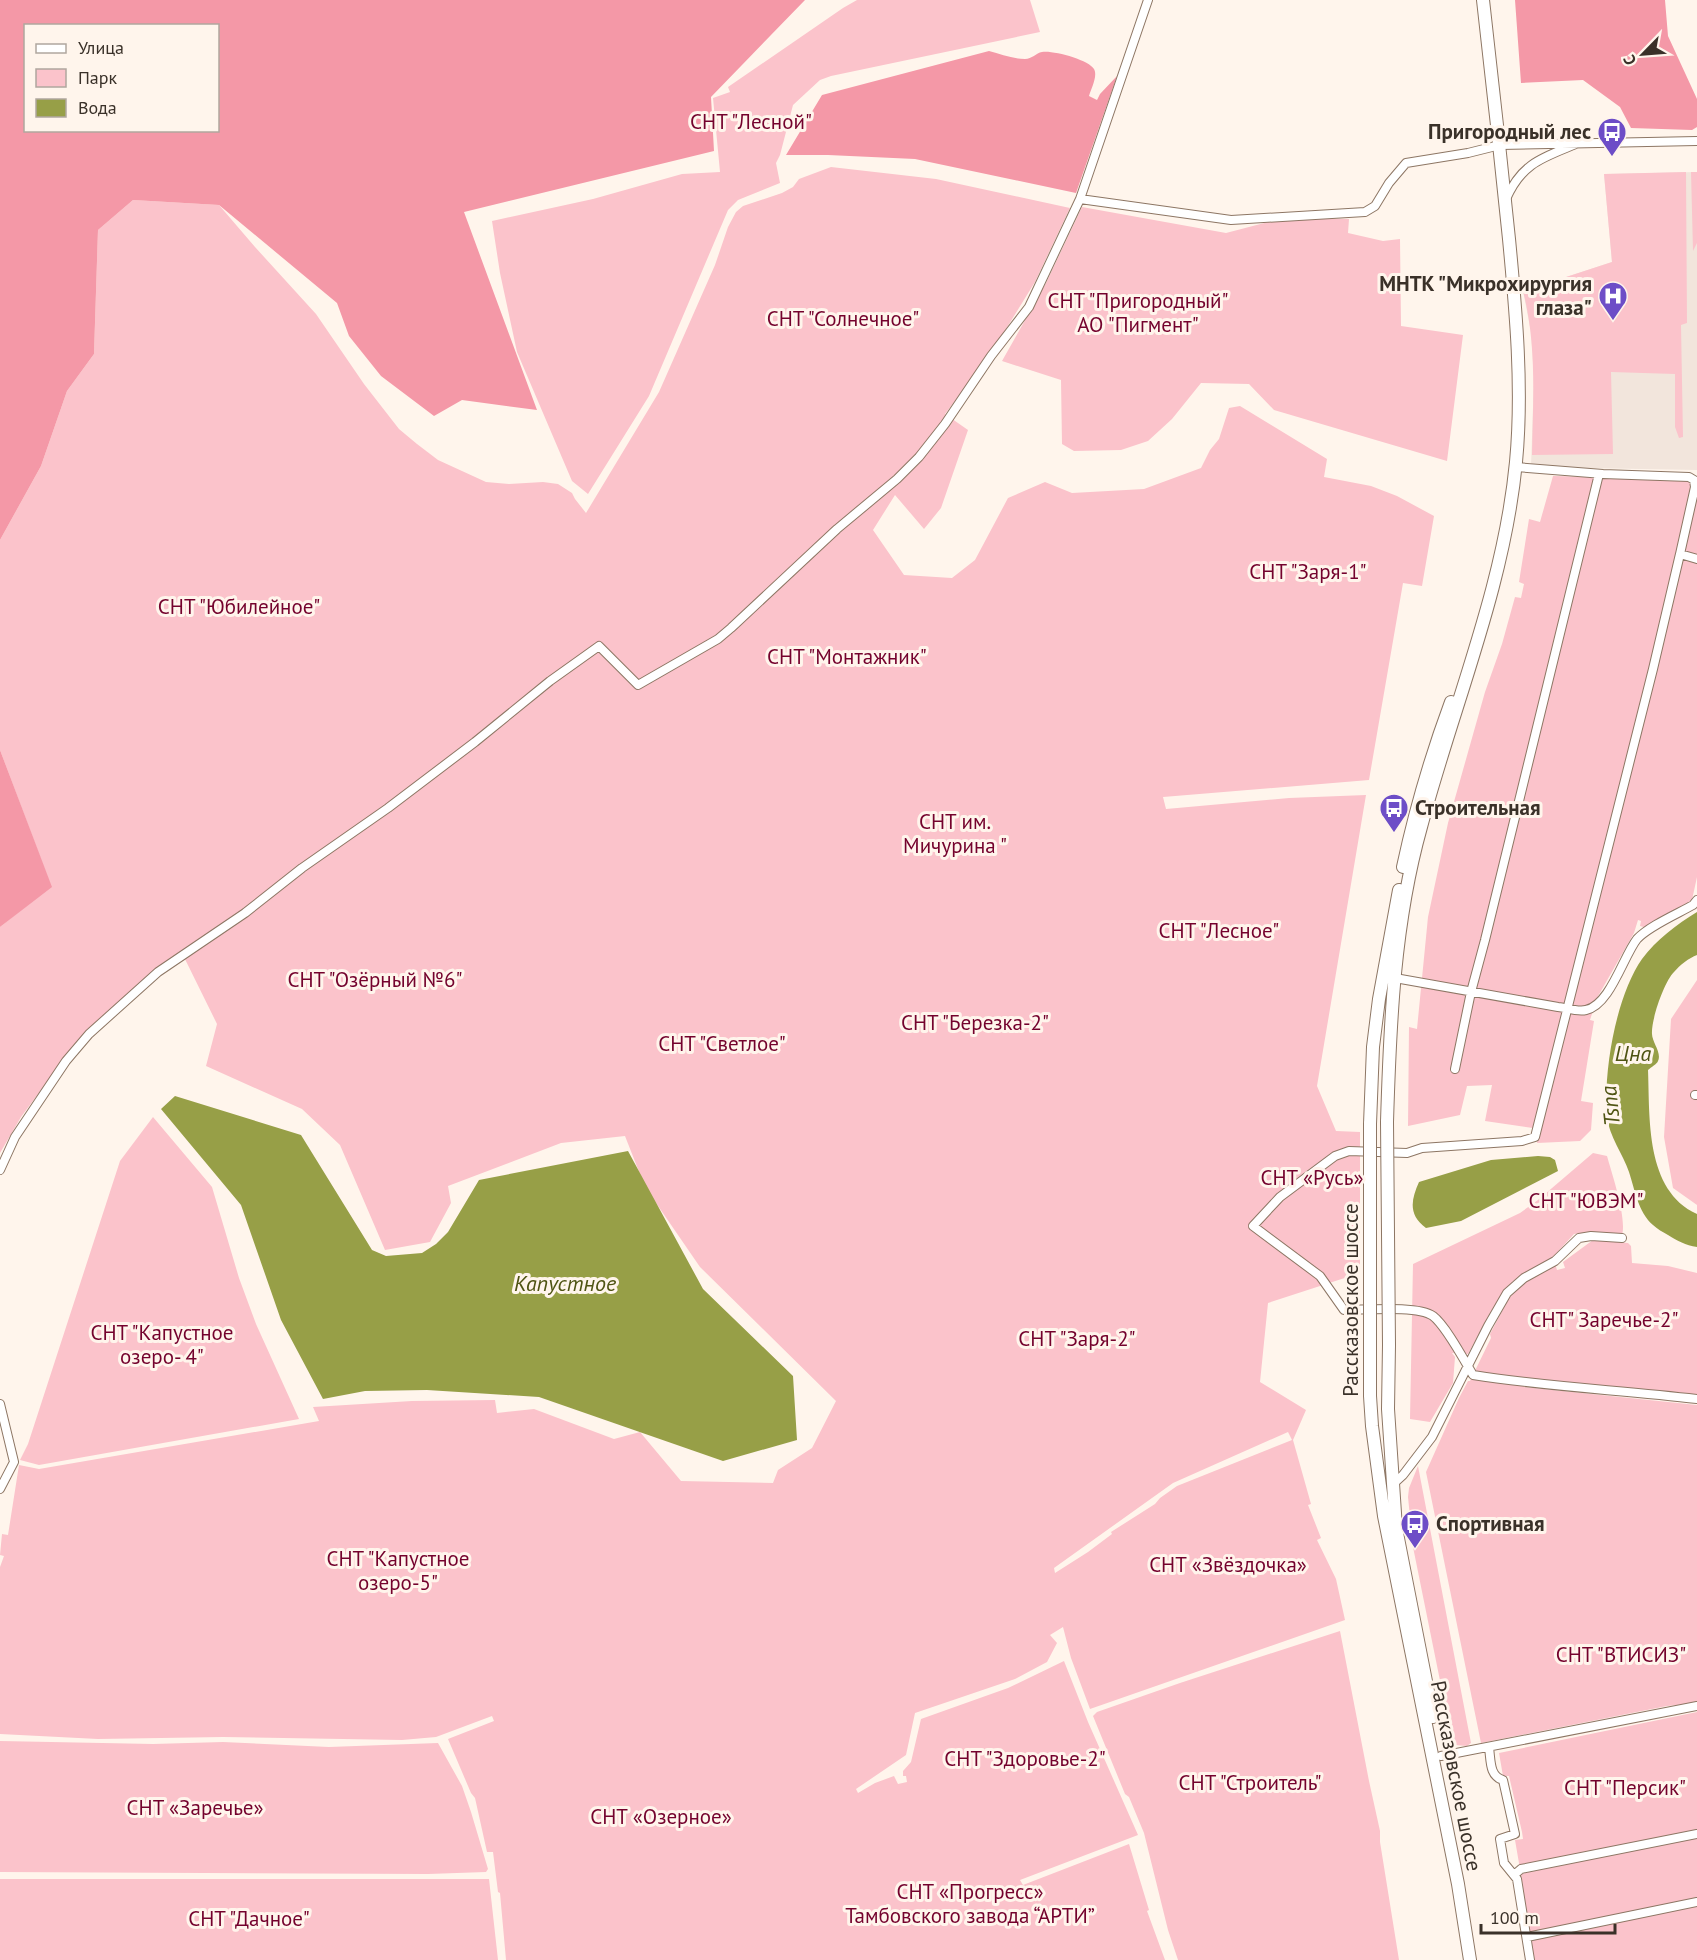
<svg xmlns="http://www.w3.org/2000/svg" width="1697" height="1960" viewBox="0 0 1697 1960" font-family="'PT Sans',sans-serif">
<rect width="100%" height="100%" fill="#fff5ec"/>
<!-- built -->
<path fill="#f2e5dc" d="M1697 172V470L1531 467 1534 377 1531 332 1523 291 1612 262 1604 174Z"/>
<!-- green -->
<path fill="#fbc3cb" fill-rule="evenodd" d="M857 0H1030L1040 32 831 76 820 80 793 105 780 155 776 163 780 183 738 200 728 210 649 396 588 494 572 481 517 352 500 273 492 221 593 199 682 174 720 172 713 98 730 92 728 87 843 8Z
M831 167 936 179 1070 208 1035 282 988 358 945 414 968 430 941 508 924 529 895 495 873 530 904 575 952 578 975 560 1008 498 1045 482 1072 493 1144 489 1201 468 1210 450 1219 439 1229 408 1240 406 1327 459 1324 477 1371 486 1397 496 1434 516 1422 586 1403 583 1369 780 1163 797 1166 809 1289 798 1366 795 1317 1086 1336 1131 1360 1132V1273L1268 1303 1260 1382 1306 1410 1293 1440 1311 1504 1308 1505 1321 1538 1317 1540 1336 1579 1345 1620 1090 1709 1071 1658 1063 1627 1050 1635 1057 1643 1047 1662 1015 1679 915 1713 906 1755 856 1789 858 1793 875 1783 894 1776 898 1784 907 1782 906 1776H903V1771L911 1762 921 1719 1008 1688 1064 1661 1088 1722 1138 1835 1020 1880 1023 1885 1129 1844 1149 1910 1147 1911 1165 1960H506L500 1893 498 1892 493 1852H487L475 1798 471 1793 448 1739 494 1721 492 1716 436 1737 402 1740 223 1737 98 1739 0 1734V1567L4 1556 0 1555 2 1534 8 1535 19 1465 39 1469 319 1421 313 1407 412 1401 495 1400 497 1413 534 1409 614 1439 640 1432 681 1481 773 1483 778 1470 812 1448 836 1401 700 1267 645 1187 625 1136 561 1143 448 1186 451 1203 430 1242 385 1250 340 1145 302 1109 206 1066 217 1024 181 951 156 969 78 1040 21 1117 0 1153V927L51 886 0 750V540L41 466 67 391 94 354 98 230 133 200 219 205 255 247 316 314 364 384 399 429 417 444 438 460 486 482 509 484 543 482 558 484 572 493 575 499 586 513 659 392 715 265 728 227 736 212 743 206 782 193 793 187 799 179ZM1288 1432 1292 1440 1177 1486 1160 1498 1155 1504 1111 1532 1112 1534 1088 1552 1055 1573 1054 1568 1173 1483Z
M1686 172 1687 323 1681 325 1683 437 1679 438 1675 427V374L1611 372 1613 454 1532 455C1533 400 1537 345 1523 291L1612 262 1604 174Z
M1691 172H1697V243L1693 251Z
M1082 207 1226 233 1276 220 1307 218 1349 219 1348 233 1383 241 1400 239 1401 326 1463 335 1447 461 1274 410 1249 384 1201 383 1172 419 1148 441 1121 450 1074 451 1062 444 1061 380 1002 361 1046 283Z
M1553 476 1697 479V877L1692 900 1647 928 1640 926 1641 921 1638 920 1634 933 1597 998 1590 1020 1594 1021 1581 1101 1593 1103 1591 1130 1580 1141 1537 1143 1540 1129 1485 1121 1492 1085 1467 1086 1460 1115 1408 1126 1409 1027 1417 1029 1428 917 1448 823 1485 692 1502 644 1515 597 1521 598 1524 584 1519 582 1529 519 1540 522Z
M1697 980V1205L1673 1188 1664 1137 1671 1019Z
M153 1117 212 1187 239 1278 256 1324 299 1419 39 1465 20 1460 28 1444 120 1161Z
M1593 1153 1607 1156C1612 1174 1627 1218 1622 1235L1590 1232 1574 1234 1553 1257 1557 1270 1565 1268 1563 1262 1593 1240 1628 1243 1631 1246 1632 1263 1668 1266 1697 1273V1396L1526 1378 1524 1387 1697 1405V1703L1667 1706 1481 1743 1426 1472 1459 1398 1468 1381H1470L1491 1338 1490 1334 1509 1298 1518 1288 1513 1281 1492 1310 1468 1354 1452 1353 1455 1357 1453 1383 1430 1422 1410 1419 1413 1264 1520 1213 1538 1200Z
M1418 1466 1471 1743 1467 1746 1455 1745 1451 1735 1413 1547 1408 1497 1409 1488Z
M1340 1631 1369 1781 1380 1831V1842L1399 1960H1178L1168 1930 1144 1833 1129 1797 1125 1794 1093 1716 1097 1712 1180 1683Z
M1697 1712V1832L1520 1869 1515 1840 1523 1839 1522 1832 1509 1776H1503L1499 1753Z
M0 1741 153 1744 223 1742 329 1747 438 1743 462 1786 471 1812 488 1869 486 1872 428 1874 0 1872Z
M1697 1837V1960H1533L1521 1874Z
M0 1879H489L498 1960H0Z"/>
<!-- forest -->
<path fill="#f498a7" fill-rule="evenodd" d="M0 0H805L711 97 714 151 464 212 537 410 462 400 434 416 381 376 349 336 337 303 219 205 133 200 98 230 94 354 67 391 41 466 0 540ZM26 26H218V130H26Z
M1515 0H1665L1668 36 1697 99V127L1692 130 1631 128 1620 107 1583 80 1521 83Z
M989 51C1001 54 1013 59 1025 59 1032 59 1036 53 1042 52 1053 50 1089 60 1094 69 1098 76 1091 89 1089 96L1097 100 1100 94 1117 76 1076 193 915 159 828 155H786L822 95Z
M0 750 52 887 0 927Z"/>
<!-- water -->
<path fill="#979f47" d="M1697 912V955C1689 958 1680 965 1674 972 1664 982 1651 1020 1652 1034 1652 1042 1662 1053 1658 1061 1657 1064 1651 1067 1648 1070 1650 1118 1645 1190 1697 1214V1247C1685 1245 1678 1241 1668 1235 1663 1232 1657 1229 1653 1225 1638 1212 1635 1190 1629 1172 1623 1154 1609 1136 1607 1117 1603 1072 1616 996 1642 959 1656 940 1677 924 1697 912Z
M175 1096 301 1135 372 1250 386 1256 422 1253 436 1244 448 1232 479 1180 628 1151 703 1289 793 1376 797 1440 723 1461 539 1397 427 1390 365 1391 323 1399 281 1320 241 1205 161 1109Z
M1538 1156 1550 1157 1555 1160 1558 1171 1461 1221 1426 1228C1408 1215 1411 1200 1419 1182L1491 1160Z"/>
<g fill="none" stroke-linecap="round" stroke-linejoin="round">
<!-- minor casing -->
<g stroke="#8d7664" stroke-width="10">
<path id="minor" d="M1148 0 1080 199 1231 220 1365 212 1375 206 1389 183 1406 163 1468 153 1500 145 1697 141
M1506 199C1522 163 1542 158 1576 144
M1516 467 1603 474 1689 477 1694 480 1695 487 1680 554 1697 559
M1680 554 1653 669 1535 1137 1522 1141 1422 1148 1407 1153 1349 1151 1335 1156 1280 1197 1253 1226 1320 1276 1344 1310C1365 1310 1418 1305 1433 1316 1446 1326 1464 1360 1473 1375 1547 1387 1622 1390 1697 1399
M1395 978 1558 1007C1567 1008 1577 1012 1586 1010 1610 1005 1623 957 1637 939 1649 926 1677 914 1693 905L1697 900
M1455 1069 1471 992 1485 940 1599 474
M1695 1095H1697
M0 1170 15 1137 66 1061 89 1034 158 972 245 913 302 868 388 808 475 742 550 681 599 646 638 685 718 639 731 628 837 529 897 479 919 457 945 424 991 356 1029 307 1080 199
M0 1404 14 1462 0 1489
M1392 1485 1403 1475 1432 1437 1488 1326 1507 1293 1524 1278 1555 1261 1579 1238 1591 1236 1622 1238
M1489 1748C1491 1760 1489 1776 1503 1780L1515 1834 1500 1839 1504 1863 1517 1879 1530 1960
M1441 1756 1697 1706
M1514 1875 1521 1869 1697 1834
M1527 1937 1697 1902"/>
</g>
<!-- primary casing -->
<g stroke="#8d7664" stroke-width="14">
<path id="primary" d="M1403 867C1415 811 1431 756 1451 702
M1387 1122C1390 1023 1394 923 1421 827 1453 706 1504 588 1516 462 1523 389 1516 312 1509 239 1501 159 1492 80 1483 0
M1370 1124 1373 1047 1379 999 1399 890
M1370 1343V1396L1372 1426 1384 1516 1458 1884 1470 1960
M1389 1345 1388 1409 1396 1528 1433 1717"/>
</g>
<!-- minor -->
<use href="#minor" stroke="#fff" stroke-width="8"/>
<!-- primary -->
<use href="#primary" stroke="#fff" stroke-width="12"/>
<!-- primary-bridge casing -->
<g stroke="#8d7664" stroke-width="14" stroke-linecap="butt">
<path id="primary-bridge" d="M1387 1122 1389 1345
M1370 1124V1343"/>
</g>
<!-- primary-bridge -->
<use href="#primary-bridge" stroke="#fff" stroke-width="12"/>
</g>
<!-- icons -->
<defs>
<g id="bus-pin" transform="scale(1.5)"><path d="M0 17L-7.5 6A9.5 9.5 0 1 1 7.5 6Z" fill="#6d4dc7" stroke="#fff5ec"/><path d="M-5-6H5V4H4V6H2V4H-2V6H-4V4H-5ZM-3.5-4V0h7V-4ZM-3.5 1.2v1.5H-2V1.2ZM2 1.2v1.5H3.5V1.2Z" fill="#fff"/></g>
<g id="hospital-pin" transform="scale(1.5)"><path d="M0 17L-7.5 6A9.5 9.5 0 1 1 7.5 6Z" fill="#6d4dc7" stroke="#fff5ec"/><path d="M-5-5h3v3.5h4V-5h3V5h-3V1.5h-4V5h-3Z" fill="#fff"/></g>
</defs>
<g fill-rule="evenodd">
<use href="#bus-pin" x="1612" y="132"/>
<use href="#hospital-pin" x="1613" y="296"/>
<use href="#bus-pin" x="1394" y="808"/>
<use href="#bus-pin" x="1415" y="1524"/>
</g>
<g text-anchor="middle" stroke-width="6" stroke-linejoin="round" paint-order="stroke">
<!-- park labels -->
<g font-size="21" fill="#74022d" stroke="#fff5ec">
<text x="751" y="129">СНТ "Лесной"</text>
<text x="1138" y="308">СНТ "Пригородный"<tspan x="1138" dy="24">АО "Пигмент"</tspan></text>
<text x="843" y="326">СНТ "Солнечное"</text>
<text x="1308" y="579">СНТ "Заря-1"</text>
<text x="239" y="614">СНТ "Юбилейное"</text>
<text x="847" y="664">СНТ "Монтажник"</text>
<text x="955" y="829">СНТ им.<tspan x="955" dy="24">Мичурина "</tspan></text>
<text x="1219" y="938">СНТ "Лесное"</text>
<text x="375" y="987">СНТ "Озёрный №6"</text>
<text x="975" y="1030">СНТ "Березка-2"</text>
<text x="722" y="1051">СНТ "Светлое"</text>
<text x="1312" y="1185">СНТ «Русь»</text>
<text x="1586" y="1208">СНТ "ЮВЭМ"</text>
<text x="1604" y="1327">СНТ" Заречье-2"</text>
<text x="162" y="1340">СНТ "Капустное<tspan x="162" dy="24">озеро- 4"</tspan></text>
<text x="1077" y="1346">СНТ "Заря-2"</text>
<text x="398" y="1566">СНТ "Капустное<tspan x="398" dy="24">озеро-5"</tspan></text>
<text x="1228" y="1572">СНТ «Звёздочка»</text>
<text x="1621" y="1662">СНТ "ВТИСИЗ"</text>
<text x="1025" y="1766">СНТ "Здоровье-2"</text>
<text x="1250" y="1790">СНТ "Строитель"</text>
<text x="1625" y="1795">СНТ "Персик"</text>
<text x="195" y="1815">СНТ «Заречье»</text>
<text x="661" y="1824">СНТ «Озерное»</text>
<text x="970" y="1899">СНТ «Прогресс»<tspan x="970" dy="24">Тамбовского завода “АРТИ”</tspan></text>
<text x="249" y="1926">СНТ "Дачное"</text>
</g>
<!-- poi labels -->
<g font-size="21" font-weight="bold" fill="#3a3129" stroke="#fff5ec" text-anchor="end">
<text x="1591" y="139">Пригородный лес</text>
<text x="1592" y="291">МНТК "Микрохирургия<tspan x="1592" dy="24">глаза"</tspan></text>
<text x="1415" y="815" text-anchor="start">Строительная</text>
<text x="1436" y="1531" text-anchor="start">Спортивная</text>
</g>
<!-- street labels -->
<g font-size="21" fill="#3a3129" stroke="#fff5ec">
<text transform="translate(1351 1300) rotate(-90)" y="7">Рассказовское шоссе</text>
<text transform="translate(1456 1776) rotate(79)" y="7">Рассказовское шоссе</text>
</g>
<!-- water labels -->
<g font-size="22" font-style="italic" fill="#4f5413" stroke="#fff5ec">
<text x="1633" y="1061">Цна</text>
<text transform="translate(1610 1106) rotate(-96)" y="8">Tsna</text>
<text x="565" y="1291">Капустное</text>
</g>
</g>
<!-- legend -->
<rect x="24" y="24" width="195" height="108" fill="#fff5ec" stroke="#b0a79e" stroke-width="1.5"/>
<rect x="36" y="44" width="30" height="9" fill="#ffffff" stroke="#b0a79e" stroke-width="1.5"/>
<text x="78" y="54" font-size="18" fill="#3a3129">Улица</text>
<rect x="36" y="69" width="30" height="18" fill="#fbc3cb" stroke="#b0a79e" stroke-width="1.5"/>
<text x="78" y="84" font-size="18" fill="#3a3129">Парк</text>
<rect x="36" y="99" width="30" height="18" fill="#979f47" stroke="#b0a79e" stroke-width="1.5"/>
<text x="78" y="114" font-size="18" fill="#3a3129">Вода</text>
<!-- north arrow -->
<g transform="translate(1643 54) rotate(245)" stroke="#fff5ec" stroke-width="4.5" paint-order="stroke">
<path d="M0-4.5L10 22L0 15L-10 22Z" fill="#3a3129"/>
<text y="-9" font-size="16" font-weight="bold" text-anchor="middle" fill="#3a3129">С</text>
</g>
<!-- scale -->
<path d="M1481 1924v9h134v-9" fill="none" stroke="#3a3129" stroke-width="3"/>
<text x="1490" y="1924" font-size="18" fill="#3a3129" stroke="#fff5ec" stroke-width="4.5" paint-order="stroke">100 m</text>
</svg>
